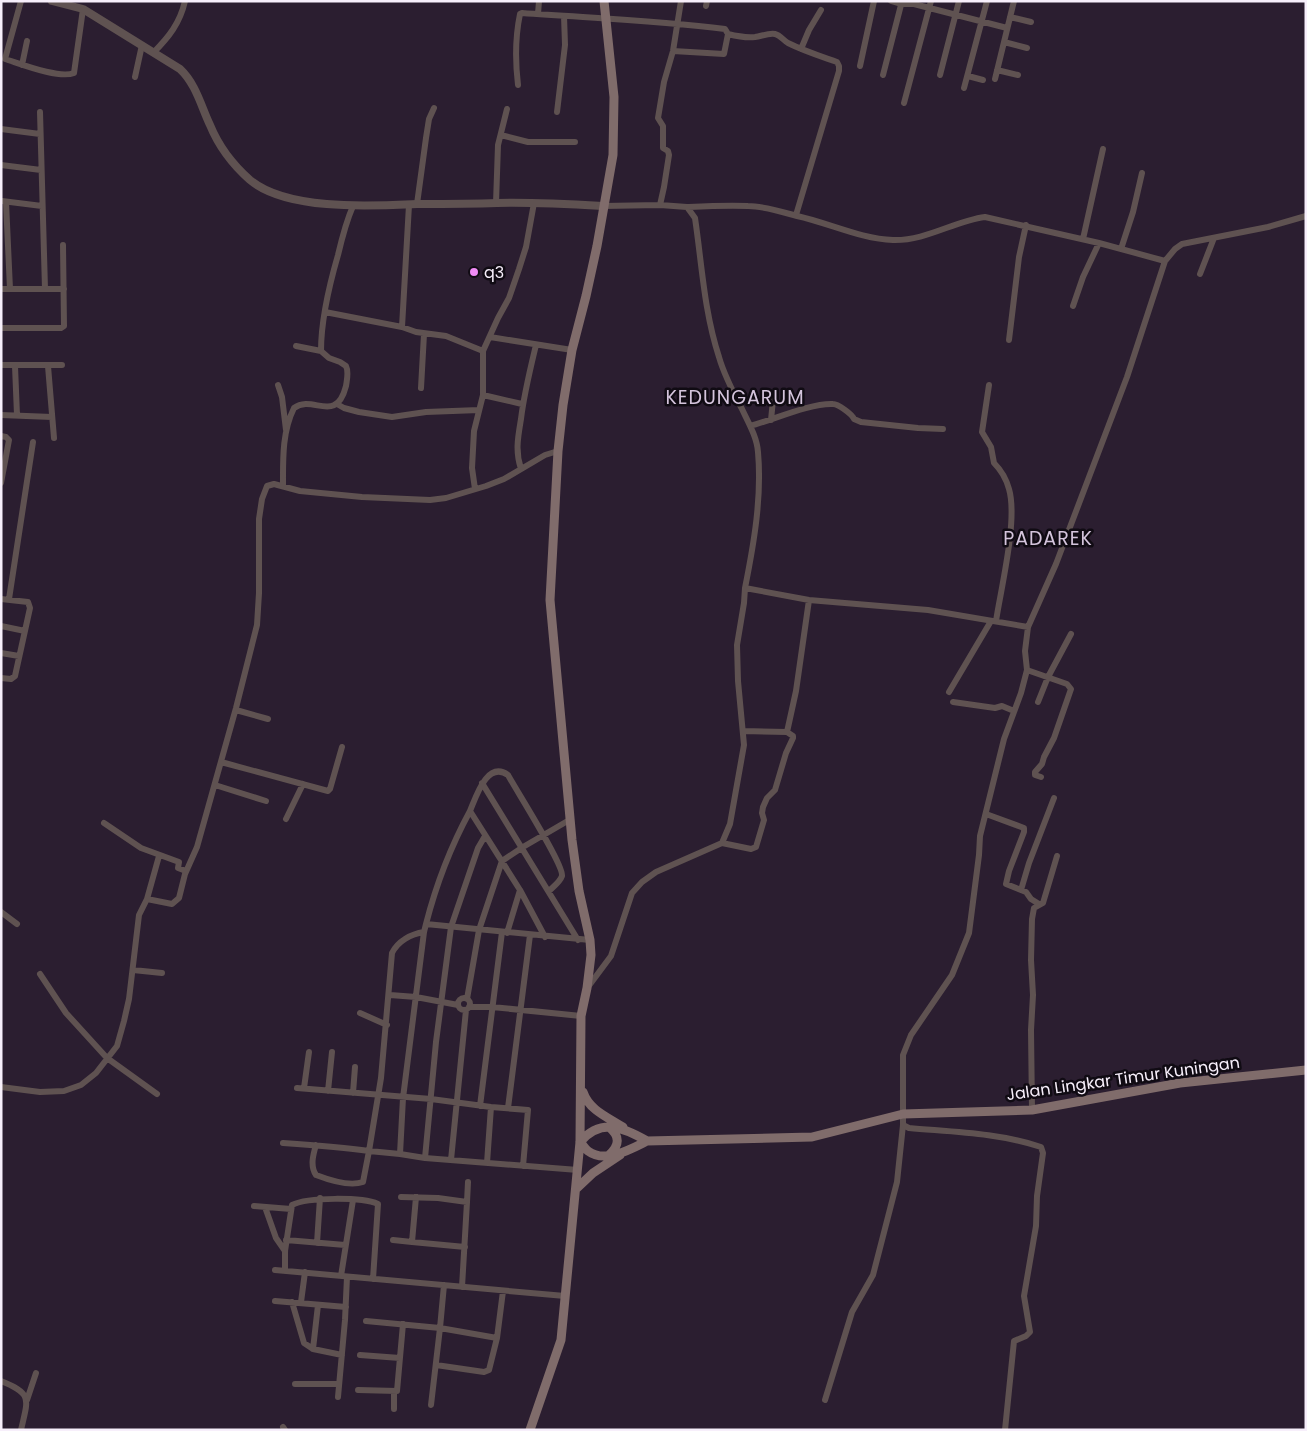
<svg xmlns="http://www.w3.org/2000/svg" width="1307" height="1431" viewBox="0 0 1307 1431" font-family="Poppins,sans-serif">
<rect width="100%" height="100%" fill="#2b1e30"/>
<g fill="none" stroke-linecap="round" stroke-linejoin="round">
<!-- minor -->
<path stroke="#5f5251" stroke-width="6" d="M21 1 5 59C21 64 59 79 74 73L83 9
M891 1 901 4H914L1007 28
M706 6 707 1
M538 14 539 1
M1010 17 1031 22
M1004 42 1027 48
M801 49 809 30 821 10
M673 51 724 54 728 34
M153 53C169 37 180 23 185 1
M22 65 27 41
M860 66 874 1
M997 70 1018 75
M883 75 902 1
M940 75 959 1
M968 76 983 80
M135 77 142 45
M995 79 1014 1
M518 85C515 60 515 38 520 14L522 13C590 18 658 20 725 29L728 34C736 36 746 38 755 37 762 36 768 33 775 34 780 35 783 40 788 43 804 51 820 56 837 62L839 66V71L796 215
M964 88 987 1
M904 103 931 1
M40 112 45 289
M557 112 565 45 564 16
M1 129 40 134
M501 135 528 142H575
M1 165 41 170
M2 201 42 206
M6 202 10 289
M496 203 498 145 507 109
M417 204 426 138 429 119 434 108
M660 205 664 187 669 155 668 151 663 148V126L658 118 664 82 673 51 681 1
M603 206 660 205 687 207 695 218C702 265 704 311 719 357 724 375 733 392 742 409 748 422 757 437 758 452 762 497 754 543 745 588L809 600 928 610 1028 627 1056 564 1127 377 1165 261
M687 207C708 206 728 205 748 206 764 206 782 212 797 216 829 223 861 239 893 240 926 241 954 221 985 217L1099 243 1165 261 1175 249 1182 244 1268 227 1306 216
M1083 239 1103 149
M1121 249 1133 212 1142 173
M1200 274 1214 238
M1 289H64
M1073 306 1083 277 1099 243
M325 312 402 327 416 332 446 336 483 351V395L474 431 472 468 475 489
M402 327 409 205
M1 328H61L64 326 63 245
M490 337 572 350
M1009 340 1019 257 1026 225
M296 346 321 351
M483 351 498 318 509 298 519 269 526 247 534 203
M1 365H62
M15 366 17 415
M48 366 54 438
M278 385 282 397 286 430
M989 385 982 432 991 447 994 463C1001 470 1006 478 1009 489 1018 520 1001 588 996 621
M421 388 424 334
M483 395 522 404
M337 404 344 408 359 412 392 417 426 412 479 410
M1 415 52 417
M771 420 773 400
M750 426C773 420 810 403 833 404 838 404 852 414 854 419L861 422 918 428 943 429
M1 436 6 437 9 440 1 483
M521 469C515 451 518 437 521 419 524 394 530 370 536 345
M283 486C283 460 282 432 294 408 313 394 336 425 346 386 347 379 349 372 346 366L340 362 329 358 321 351C321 319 329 286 338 255 342 238 346 222 353 206
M1 599 28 602 30 608 15 676 11 679 1 678
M9 599 33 442
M1 626 25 631
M1 653 19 656
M1027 670 1067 684 1071 689 1054 738 1044 757 1042 764 1035 772V775L1041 777
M949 692 991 621
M953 702 995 708 1002 706 1014 711
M1038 702 1048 677 1071 634
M236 710 268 719
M743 731 787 732 796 691 809 600
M221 762 328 791 330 789 342 747
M482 783 578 940
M215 785 266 801
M470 811C476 797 487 760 508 775 516 790 564 865 562 876 560 882 553 887 549 891
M986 814 1024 828V832L1009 871 1006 884 1026 892 1031 899 1039 904
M286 819 303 784
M104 823 141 848 179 862 178 868 186 871
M722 843 751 849 756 847 764 820 762 813 763 807 767 798 775 790 786 753 793 738V736L787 732
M1021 890 1029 863 1054 798
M147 899 159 856
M1 912 17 924
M426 924C436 885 451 846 470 811L520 890 545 937
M507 933 520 890
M133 970 162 973
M40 974 66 1013 107 1058 157 1094
M588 987 611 956 632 893 642 882 656 872 722 843 730 824 744 745 738 681 737 645 744 603 745 588
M390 995 416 997 458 1005
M458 1004a6 6 0 1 1 12 0a6 6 0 1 1-12 0Z
M467 999 479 930 502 861 523 847 571 819
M469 1007H492L581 1016
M360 1013 387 1025
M1 1087 40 1092 64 1091 81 1085 96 1073 117 1046 124 1021 129 999 139 915 147 899 172 904 179 898 185 874 197 847 236 708 257 625 259 593V519L262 499 267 486 274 484 300 491 362 497 430 500 446 498 486 486 504 479 545 455 558 451
M297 1088 431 1099 491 1107 528 1110 523 1166
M304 1088 309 1052
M328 1091 332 1052
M353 1093 355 1067
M480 1106 502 932
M508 1108 530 935
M1032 1110 1031 1030 1033 995 1031 960 1032 919 1034 908 1043 903 1057 856
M903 1125 909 1128C953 1132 999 1133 1041 1147L1043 1153 1037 1196 1036 1226 1024 1296 1030 1332 1026 1336 1014 1341 1005 1430
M283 1143C312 1145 341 1147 369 1151L363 1182C349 1187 329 1180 316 1175 310 1166 313 1155 316 1145
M400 1154 403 1098 424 932
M425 1158 436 1042 451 927 478 848 485 836
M451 1160 466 1010
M487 1163 491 1107
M578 1170 425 1158 400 1154 369 1151 381 1078 392 953C398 941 411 934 424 932L426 924 590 940
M401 1197 438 1198 467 1202 462 1287
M416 1197 412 1242 465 1247
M467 1202 468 1182
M254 1206 291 1209
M265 1207 276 1238 285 1251
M286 1240 345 1245
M393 1240 412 1242
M317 1243 320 1198
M275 1270 565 1296
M285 1271V1251L292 1205C308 1197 362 1197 378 1204L373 1279
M341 1276 353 1200
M275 1301 346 1307
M292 1302 304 1343 313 1349 342 1355
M301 1302 305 1272
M366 1321 440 1328 444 1285
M313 1349 318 1305
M360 1355 400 1358
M436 1365 484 1372 489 1370 497 1338
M1 1381C33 1394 28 1399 21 1430
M295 1384H339
M358 1390 397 1391 403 1324
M338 1397 345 1320 347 1277
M27 1400 36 1373
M825 1400 852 1312 873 1275 897 1182 903 1125V1055L911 1035 952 975 969 933 979 855 980 836 1004 739 1021 693 1027 670 1025 651 1028 627
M431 1405 440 1328 497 1338 503 1291
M394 1409V1392
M283 1427 285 1430"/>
<!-- tertiary -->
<path stroke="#5f5251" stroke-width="8" d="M52 1 83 9 180 69C196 84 201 106 210 125 219 147 233 165 250 180 287 211 371 206 417 204 443 204 470 204 497 203 532 202 568 204 603 206"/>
<!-- secondary -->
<path stroke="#806c6b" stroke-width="9" d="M583 1092C589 1110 607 1117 623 1127
M609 1127C620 1136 620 1145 609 1155
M647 1141C623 1127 601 1118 580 1142 583 1145 585 1149 588 1151 605 1164 631 1149 647 1141L812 1137 903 1114 1032 1110 1180 1083 1306 1070
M576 1189 593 1173 620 1155
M530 1430 561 1340 580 1142 581 1016 587 988 591 955 590 940 579 891 572 840 550 600 558 451 563 405 572 350 586 296 597 246 613 155 614 97 604 1"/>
</g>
<!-- markers -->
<circle fill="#f08bf5" stroke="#100b13" stroke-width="2" cx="474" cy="272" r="5"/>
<g text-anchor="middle" stroke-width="5" stroke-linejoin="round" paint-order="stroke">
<!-- poi labels -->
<g font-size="16" fill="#f7effb" stroke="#100b13" text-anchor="start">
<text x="484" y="278">q3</text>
</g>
<!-- street labels -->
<g font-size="16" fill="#f7effb" stroke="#100b13">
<text transform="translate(1123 1078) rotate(-8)" y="6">Jalan Lingkar Timur Kuningan</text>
</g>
<!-- quarter labels -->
<g font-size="19" letter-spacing="1" fill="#d4c4dc" stroke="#100b13">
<text x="735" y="404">KEDUNGARUM</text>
<text x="1048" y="545">PADAREK</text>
</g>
</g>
<!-- border -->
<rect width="1307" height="1431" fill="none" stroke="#f7effb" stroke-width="5"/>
</svg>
